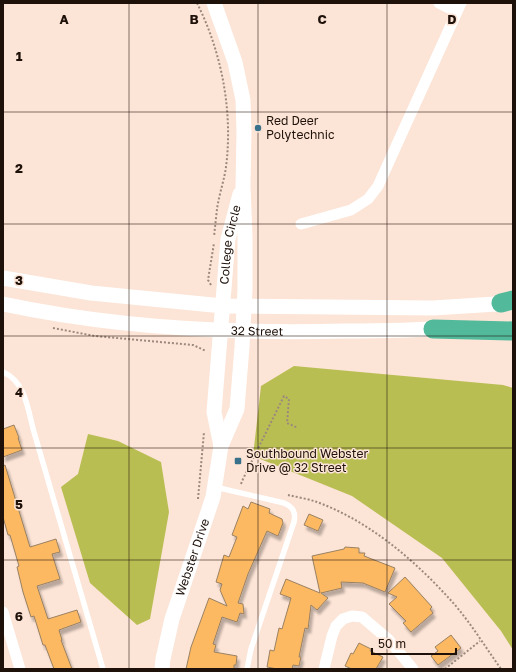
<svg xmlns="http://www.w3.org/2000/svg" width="516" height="672" viewBox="0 0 516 672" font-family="'Golos Text',sans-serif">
<defs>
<filter id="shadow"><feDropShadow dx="2.5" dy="4.5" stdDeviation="1" flood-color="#0004"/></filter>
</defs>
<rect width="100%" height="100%" fill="#fce4d6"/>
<!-- green -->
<path fill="#b9be53" d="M294 366 503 385 513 388V650L501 631 442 558 352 496 253 456 261 386Z
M88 434 118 441 161 462 169 512 150 619 137 625 90 583 61 487 78 474Z"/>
<!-- building -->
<path fill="#fcb962" stroke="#9a8162" filter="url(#shadow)" d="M14 425 19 438H18L22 450 3 457V429Z
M5 465 30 547 56 539 60 552 52 554 60 579 37 586 48 619 77 610 81 622 59 630 62 640H61L72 669H54L45 645H43L34 616 31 617 23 592 17 567 19 566 10 535H8L3 517V466Z
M251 502 270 509 269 513 282 519 283 523 278 536 267 531 248 574 238 603 243 604 244 614 240 613 237 622 222 617 213 644 216 645 214 652 237 656 236 665H234V669H186L191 647 209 598 227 606 220 590 222 584 216 582 224 555 229 557 237 537 232 535 243 506 248 509Z
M309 514 323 520 318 531 304 525Z
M345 547 359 548V553H365L364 556 395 568 385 592 363 583 341 582 342 588 321 593 328 598 317 610 311 605 308 629 305 628 299 657H301L299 666 293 665 292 669H277L267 667 270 650 274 651 279 628 282 629 291 598 280 594 286 579 320 593 312 556 344 549Z
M405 577 432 607 430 609 433 613 411 632 403 623 406 621 389 604 397 597 388 593Z
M451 635 461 648 438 665 431 656 438 651 435 647Z
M359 643 371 649 370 651 383 657 376 669H352L345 666 351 653 353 654Z"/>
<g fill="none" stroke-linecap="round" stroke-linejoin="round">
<!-- path -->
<path stroke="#9c897d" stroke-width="2" stroke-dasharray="2 2" stroke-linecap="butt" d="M197 3C222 53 233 112 226 167 224 181 219 195 217 209 216 218 215 227 214 237
M211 285 208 280 214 243
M53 328 95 336 193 345 206 351
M241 484 243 479 284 396 289 399 287 423 298 428
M288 495C297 497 308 499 317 502 371 522 417 562 455 605 472 625 486 648 501 669
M198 499 204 432
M445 669 480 641"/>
<!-- lane -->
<path stroke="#fff" stroke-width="5.5" d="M3 372C26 382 28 411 34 432L103 669
M215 487 284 503C293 507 296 512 294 522L251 649 247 669"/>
<!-- street -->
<path stroke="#fff" stroke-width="11" d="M439 3 457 12
M301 224 351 210 368 199 378 186 461 3
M3 612 20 669
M324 669 332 636 336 626 343 619 352 616 362 617 389 640 413 669"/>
<!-- secondary -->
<g stroke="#fff" stroke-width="15">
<path d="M3 278 91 293 223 306 433 308 512 303"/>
<path id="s1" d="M3 304C116 328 228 334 344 331 377 331 411 331 444 328"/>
<path id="s2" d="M221 446 214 412 228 239 240 194"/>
<path id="s3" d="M162 669 163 659 172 619 213 497 221 446 237 409 242 347 245 290V237L243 185 244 132 243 100 235 62 214 3"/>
</g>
<!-- highway -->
<path stroke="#52b99b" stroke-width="19" d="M501 303 513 300
M433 329 513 331"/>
</g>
<!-- grid -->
<path fill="none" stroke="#1e1109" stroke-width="1" stroke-opacity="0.55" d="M129 3V669M258 3V669M387 3V669M3 112H513M3 224H513M3 336H513M3 448H513M3 560H513"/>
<!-- markers -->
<g fill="#39708b" stroke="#fce4d6" stroke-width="1.5">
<circle cx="258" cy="128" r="4"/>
<rect x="234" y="457" width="8" height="8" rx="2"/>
</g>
<g text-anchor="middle" stroke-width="3" stroke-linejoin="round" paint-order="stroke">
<!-- poi labels -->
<g font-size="12" fill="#1e1109" stroke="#fce4d6" text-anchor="start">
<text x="266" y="125">Red Deer<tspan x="266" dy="14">Polytechnic</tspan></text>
<text x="246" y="458">Southbound Webster<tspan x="246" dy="14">Drive @ 32 Street</tspan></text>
</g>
<!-- street labels -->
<g font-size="12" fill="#1e1109" stroke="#fce4d6">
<text dy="4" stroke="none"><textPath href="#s2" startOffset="203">College Circle</textPath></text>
<text dy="4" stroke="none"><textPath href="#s1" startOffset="256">32 Street</textPath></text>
<text dy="4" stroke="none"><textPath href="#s3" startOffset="116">Webster Drive</textPath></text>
</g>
</g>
<g font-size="13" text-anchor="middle" font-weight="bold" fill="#1e1109" stroke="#fce4d6" stroke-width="3" stroke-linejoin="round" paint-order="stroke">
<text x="64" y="24">A</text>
<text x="194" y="24">B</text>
<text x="322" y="24">C</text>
<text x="452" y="24">D</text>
<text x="19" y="61">1</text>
<text x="19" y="173">2</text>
<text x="19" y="285">3</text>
<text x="19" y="397">4</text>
<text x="19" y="509">5</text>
<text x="19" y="621">6</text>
</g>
<!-- border -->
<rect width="516" height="672" fill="none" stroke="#1e1109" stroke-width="8"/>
<!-- scale -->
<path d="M372 648v6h84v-6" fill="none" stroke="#1e1109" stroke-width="2"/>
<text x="378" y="648" font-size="12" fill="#1e1109" stroke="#fce4d6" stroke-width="3" paint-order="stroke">50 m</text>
</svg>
